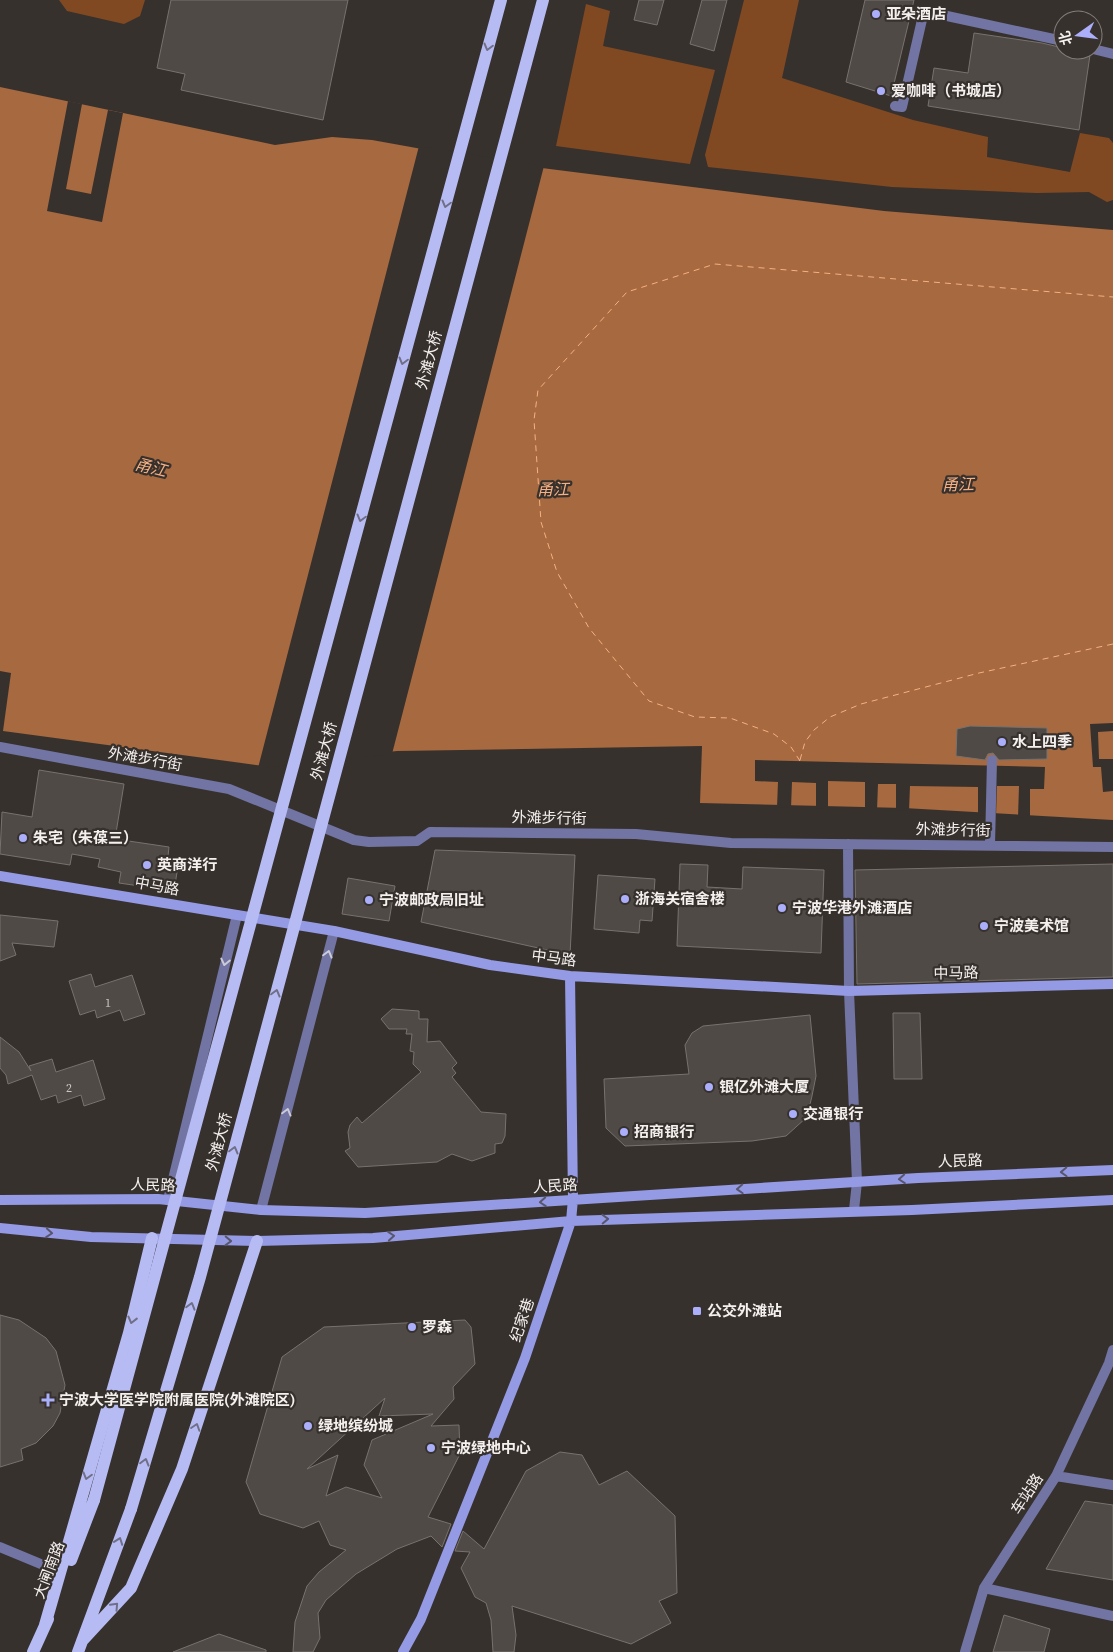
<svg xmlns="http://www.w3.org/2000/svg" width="1113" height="1652" viewBox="0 0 1113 1652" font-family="'Source Serif 4','Noto Sans SC',serif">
<rect width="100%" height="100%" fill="#37312e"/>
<!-- green -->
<path fill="#814922" d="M59 0H145L140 16 124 24 67 11Z
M744 0H799L782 78 913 120 988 137 987 157 1070 172 1080 133 1109 138 1113 143V200L1107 202 1089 192 1037 193 892 187 708 167 705 155Z
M586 4 610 11 603 46 715 70 690 164 556 146Z"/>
<!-- water -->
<path fill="#a7693f" d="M0 87 275 145 332 137 372 140 494 162 884 211 1113 230V820L904 808 700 803 702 746 397 751 264 766 3 731 11 673 0 671Z"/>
<!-- pier -->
<path fill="#37312e" d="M68 101 82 104 66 189 91 194 108 110 123 113 102 222 47 211Z
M419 146 544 166 392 754 258 768Z
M1113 723V731L1098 732 1099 759H1113V791L1103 792 1101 767H1093L1090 724Z
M755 760 1045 767 1044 789H1030V818L1018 817 1019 786H997L996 816 978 815V787L910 786 909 811 896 810V784H878L877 810H865V782L828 781V809L816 808V783L792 782 791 808 777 807 778 782 755 781Z"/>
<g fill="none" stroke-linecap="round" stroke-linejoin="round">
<!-- ferry -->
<path stroke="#f7b082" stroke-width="1" stroke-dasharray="6 5" stroke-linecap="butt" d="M800 760 805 742 814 730 830 717 861 704 979 673 1113 644
M800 761 791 747 774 734 730 718 695 717 649 701 589 628 557 572 541 522 534 420 538 390 627 292 715 264 1113 297"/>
</g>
<!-- building -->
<path fill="#504a46" stroke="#78726e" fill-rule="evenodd" d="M171 0H348L323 120 181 90 185 74 157 68Z
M639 0H664L657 25 634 20Z
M702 0H727L714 51 690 44Z
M865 0H914L891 96 846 82Z
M974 33 1042 43 1063 48V50H1086L1090 55 1079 130 928 106 934 68 968 73Z
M970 726 1047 728V759L999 760 993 753 988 754 985 760 956 756 957 729Z
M39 770 124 784 115 839 169 847 167 865 178 866 174 891 119 883 121 872 98 867 100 859 72 854 70 865 0 854 2 812 32 817Z
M435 850 575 855 570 955 421 922Z
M680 864 708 865 707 887 742 889 743 867 824 870 821 953 677 946Z
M1113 864V977L857 984 855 870Z
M598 875 655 879 652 921 640 920 639 933 594 929Z
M348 878 395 886 389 921 342 914Z
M0 915 58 921 54 947 12 943 16 955 0 961Z
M91 974 95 987 132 975 145 1014 124 1021 120 1010 97 1018 95 1010 80 1015 69 981Z
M392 1009 419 1011V1019H428L427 1042 440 1041 457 1063 452 1068 456 1073 452 1077 481 1112 506 1114 505 1136 502 1143 495 1144V1153L472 1161 452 1154 437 1162 358 1167 345 1151 350 1148 348 1132 350 1125 357 1117 362 1123 421 1072 413 1064 414 1052 410 1051 412 1034H406L407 1029H389L381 1019Z
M893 1013H920L922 1079H894Z
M810 1015 816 1076 812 1096 807 1117 786 1136 752 1141 625 1146 606 1128 604 1079 689 1074 685 1045 692 1033 703 1026Z
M0 1037 19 1052 31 1071 29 1066 52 1059 56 1072 93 1060 105 1099 84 1106 81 1095 58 1103 56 1095 41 1100 32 1075 8 1084 6 1075 0 1068Z
M0 1315 19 1320 46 1338 56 1351 65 1385 60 1413 53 1426 36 1443 21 1449 23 1460 0 1467Z
M465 1320 471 1327 475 1364 453 1387 454 1399 431 1426 459 1425 460 1454 428 1517 451 1524 442 1547 431 1536 397 1549 356 1574 326 1600 318 1613 320 1638 313 1652H293L295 1622 307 1586 319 1572 346 1550 330 1545 319 1521 303 1528 260 1514 246 1482 282 1357 324 1327ZM385 1398 379 1416 433 1414 372 1440 364 1465 382 1498 346 1487 326 1496 338 1455 307 1469Z
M560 1452 582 1455 599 1485 627 1471 675 1516 677 1593 659 1601 671 1623 631 1644 512 1606 516 1635 514 1652H493L491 1620 486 1603 475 1597 461 1568 470 1552 455 1551 463 1531 484 1549 526 1471Z
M1085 1501 1113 1505V1580L1046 1569Z
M1004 1615 1050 1629 1044 1652H993Z
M219 1634 266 1650V1652H173Z"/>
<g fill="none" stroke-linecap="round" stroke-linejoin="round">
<!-- street -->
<path stroke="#7275a3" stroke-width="10" d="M1093 49 1113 54
M895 106 902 107 924 11 1063 41
M0 747 229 789 354 840 369 842 417 841 430 832 636 834 731 843 1113 847
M848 844 849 991 857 1182 854 1210
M990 845 992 760
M168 1200 237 915
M261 1210 334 931
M1056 1476 1113 1485
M0 1547 60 1572
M984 1588 1113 1616
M965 1652 984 1588 1056 1476 1109 1363 1113 1350"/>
<!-- secondary -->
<path stroke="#959ae4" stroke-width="10" d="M0 876 334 931 490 965 570 976 849 991 1113 984
M0 1200 158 1199 261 1210 365 1213 918 1178 1113 1170
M0 1228 91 1237 257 1241 373 1238 571 1221 912 1210 1113 1200
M403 1652 421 1619 525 1358 571 1221 573 1199 570 976"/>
<!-- primary -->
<path stroke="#b6bbf4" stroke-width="12" d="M71 1560 94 1500
M45 1625 129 1333 152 1238
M82 1641 131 1588 182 1469 257 1241
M33 1652 48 1619
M78 1652 131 1509"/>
<!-- primary-bridge -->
<path stroke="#b6bbf4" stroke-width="12" d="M94 1500 501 0
M131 1509 200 1277 543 0"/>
</g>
<!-- one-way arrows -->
<defs><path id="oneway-chevron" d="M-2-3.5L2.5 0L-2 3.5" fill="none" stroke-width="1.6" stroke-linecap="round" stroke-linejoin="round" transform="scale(1.25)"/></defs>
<g stroke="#706f87">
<use href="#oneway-chevron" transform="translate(488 47) rotate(105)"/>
<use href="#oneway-chevron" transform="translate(446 204) rotate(105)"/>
<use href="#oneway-chevron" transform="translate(403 361) rotate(105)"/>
<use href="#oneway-chevron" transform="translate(361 518) rotate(105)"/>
<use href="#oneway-chevron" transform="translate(276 993) rotate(-75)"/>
<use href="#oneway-chevron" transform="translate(234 1150) rotate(-75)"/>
<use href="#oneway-chevron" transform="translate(191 1306) rotate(-74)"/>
<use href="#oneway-chevron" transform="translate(132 1320) rotate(104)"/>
<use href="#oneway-chevron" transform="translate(196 1427) rotate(-72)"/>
<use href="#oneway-chevron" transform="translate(145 1462) rotate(-74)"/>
<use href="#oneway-chevron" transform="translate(87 1476) rotate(106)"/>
<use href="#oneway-chevron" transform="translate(119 1541) rotate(-70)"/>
<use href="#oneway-chevron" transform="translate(115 1606) rotate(-47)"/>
</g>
<g stroke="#cdcbd8">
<use href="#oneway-chevron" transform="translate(328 954) rotate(-75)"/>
<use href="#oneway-chevron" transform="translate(225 962) rotate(103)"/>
<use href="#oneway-chevron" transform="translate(287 1112) rotate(-75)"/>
</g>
<g stroke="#58566e">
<use href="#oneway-chevron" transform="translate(1064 1172) rotate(178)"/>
<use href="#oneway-chevron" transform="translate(902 1179) rotate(176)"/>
<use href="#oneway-chevron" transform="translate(740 1189) rotate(177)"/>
<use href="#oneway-chevron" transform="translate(543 1202) rotate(176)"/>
<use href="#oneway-chevron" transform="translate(605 1219) rotate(-2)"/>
<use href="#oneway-chevron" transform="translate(49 1233) rotate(5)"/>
<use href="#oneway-chevron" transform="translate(391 1236) rotate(-5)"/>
<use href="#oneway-chevron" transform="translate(228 1241) rotate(2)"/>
</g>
<!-- markers -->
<g fill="#abaffb" stroke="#37312e" stroke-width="2">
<circle cx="876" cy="14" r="5"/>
<circle cx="881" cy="91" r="5"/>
<circle cx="1002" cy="742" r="5"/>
<circle cx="23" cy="838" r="5"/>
<circle cx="147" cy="865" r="5"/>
<circle cx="625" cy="899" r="5"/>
<circle cx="369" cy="900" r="5"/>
<circle cx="782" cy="908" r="5"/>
<circle cx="984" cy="926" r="5"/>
<circle cx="709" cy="1087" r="5"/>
<circle cx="793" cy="1114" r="5"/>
<circle cx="624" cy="1132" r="5"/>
<rect x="692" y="1306" width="10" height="10" rx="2.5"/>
<circle cx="412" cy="1327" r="5"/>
<path d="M45.5 1392.5h5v5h5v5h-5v5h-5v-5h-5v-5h5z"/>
<circle cx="308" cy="1426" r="5"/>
<circle cx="431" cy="1448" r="5"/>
</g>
<g text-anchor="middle" stroke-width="4.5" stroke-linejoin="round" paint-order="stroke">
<!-- number labels -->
<g font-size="12" fill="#cbc6c4">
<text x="108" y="1007">1</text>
<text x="69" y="1092">2</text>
</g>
<!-- poi labels -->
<g font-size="15" font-weight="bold" fill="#f4f0ee" stroke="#37312e" text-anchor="start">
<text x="886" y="19">亚朵酒店</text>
<text x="891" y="96">爱咖啡（书城店）</text>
<text x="1012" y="747">水上四季</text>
<text x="33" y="843">朱宅（朱葆三）</text>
<text x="157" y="870">英商洋行</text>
<text x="635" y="904">浙海关宿舍楼</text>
<text x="379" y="905">宁波邮政局旧址</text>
<text x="792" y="913">宁波华港外滩酒店</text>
<text x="994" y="931">宁波美术馆</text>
<text x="719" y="1092">银亿外滩大厦</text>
<text x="803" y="1119">交通银行</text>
<text x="634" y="1137">招商银行</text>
<text x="707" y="1316">公交外滩站</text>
<text x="422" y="1332">罗森</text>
<text x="59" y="1405">宁波大学医学院附属医院(外滩院区)</text>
<text x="318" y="1431">绿地缤纷城</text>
<text x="441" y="1453">宁波绿地中心</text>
</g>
<!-- street labels -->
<g font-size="15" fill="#f4f0ee" stroke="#37312e">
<text transform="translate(429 360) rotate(-75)" y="5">外滩大桥</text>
<text transform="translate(324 751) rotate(-75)" y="5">外滩大桥</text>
<text transform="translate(145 759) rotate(10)" y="5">外滩步行街</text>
<text transform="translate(549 818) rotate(1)" y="5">外滩步行街</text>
<text transform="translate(953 830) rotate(1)" y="5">外滩步行街</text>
<text transform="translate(157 886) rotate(10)" y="5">中马路</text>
<text transform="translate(554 958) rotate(7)" y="5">中马路</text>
<text transform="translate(956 973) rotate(-1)" y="5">中马路</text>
<text transform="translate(219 1142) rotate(-75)" y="5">外滩大桥</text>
<text transform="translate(960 1161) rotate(-2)" y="5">人民路</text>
<text transform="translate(153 1185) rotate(2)" y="5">人民路</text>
<text transform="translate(555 1186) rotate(-4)" y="5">人民路</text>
<text transform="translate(522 1320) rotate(-71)" y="5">纪家巷</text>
<text transform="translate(1027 1494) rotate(-57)" y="5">车站路</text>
<text transform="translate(49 1570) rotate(-69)" y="5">大闸南路</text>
</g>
<!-- water labels -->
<g font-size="16" font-style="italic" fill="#f7b082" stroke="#37312e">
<text transform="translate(151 467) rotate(14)" y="6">甬江</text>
<text transform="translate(958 484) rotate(-1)" y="6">甬江</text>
<text transform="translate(553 489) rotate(-1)" y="6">甬江</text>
</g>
</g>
<!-- north arrow -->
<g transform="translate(1078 35) rotate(256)"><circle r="24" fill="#37312e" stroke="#837d7b"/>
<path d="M0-4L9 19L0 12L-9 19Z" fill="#abaffb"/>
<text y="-8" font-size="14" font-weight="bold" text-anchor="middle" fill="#f4f0ee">北</text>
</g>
</svg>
